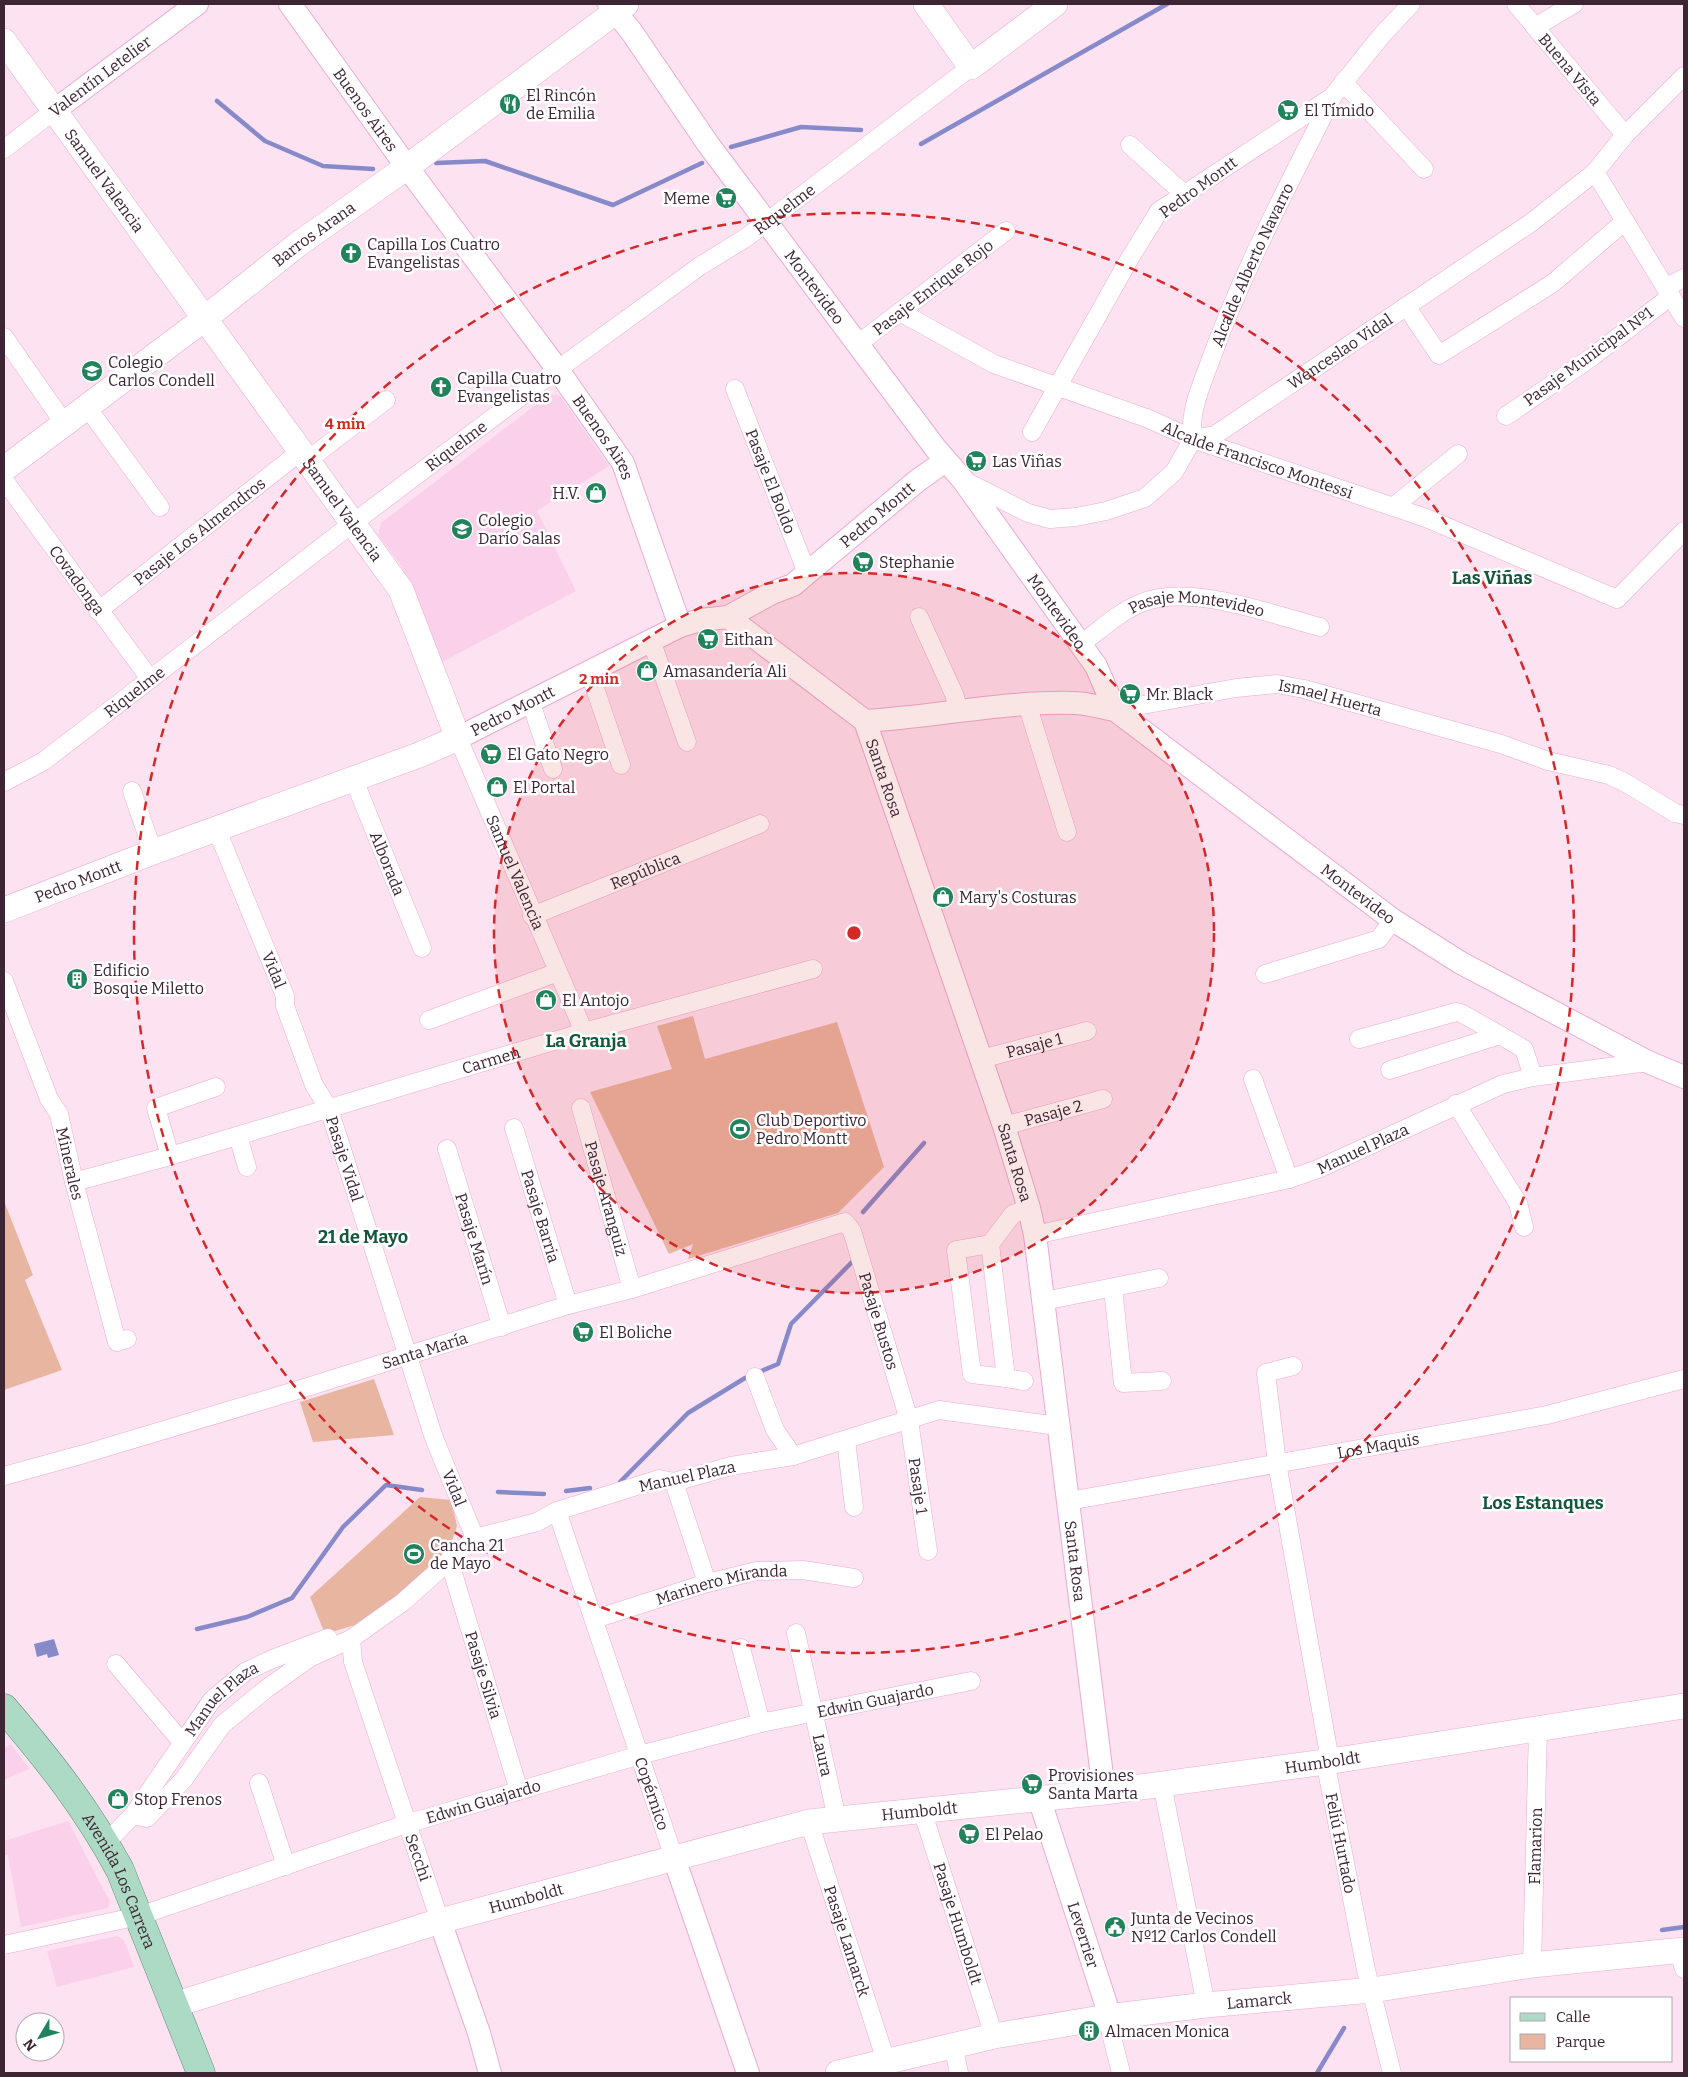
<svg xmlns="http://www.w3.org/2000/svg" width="1688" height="2077" viewBox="0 0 1688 2077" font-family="Bitter,serif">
<rect width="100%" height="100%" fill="#fde2f1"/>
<!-- built -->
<path fill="#fbd0ea" d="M550 394 560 396 609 466 537 511 576 591 442 662 402 567 378 535 381 523Z
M11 1744 29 1769 4 1780V1749Z
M68 1821 110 1902 108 1908 21 1927 8 1855H4V1841Z
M117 1936 124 1940 134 1967 57 1987 47 1951Z"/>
<!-- green -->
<path fill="#e8b5a1" d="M693 1016 705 1059 837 1022 884 1167 838 1213 688 1259 693 1244 669 1254 590 1092 672 1069 657 1026Z
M4 1201 33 1275 25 1280 62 1370 4 1390Z
M374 1379 394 1435 313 1442 300 1402Z
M420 1497 451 1500 457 1526 449 1549 385 1607 358 1624 325 1634 310 1597Z"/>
<!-- water -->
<path fill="#878ac9" d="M54 1639 59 1655 48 1658 47 1654 37 1657 34 1644Z"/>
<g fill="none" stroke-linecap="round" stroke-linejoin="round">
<!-- stream -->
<path stroke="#878ac9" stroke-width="4.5" d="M217 101 265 141 323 166 373 169
M921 144 1167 4
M731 147 801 127 861 130
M436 163 485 161 613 205 702 163
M863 1212 924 1143
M620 1482 688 1413 745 1378 778 1364 791 1324 853 1261
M566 1491 590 1488
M498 1492 544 1494
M197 1629 247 1617 292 1598 343 1527 386 1485 422 1490
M1662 1930 1684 1927
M1317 2073 1344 2028"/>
<!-- minor casing -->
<g stroke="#eaabd2" stroke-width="19">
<g id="minor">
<path id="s1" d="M1516 4 1625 135"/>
<path d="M1535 27 1574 4"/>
<path d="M1343 82 1424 169"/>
<path d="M1130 145 1183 193"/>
<path d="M4 149 55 110"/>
<path d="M1595 172 1684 318"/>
<path d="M1666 287 1684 278"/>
<path d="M1406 306 1439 355 1553 283 1624 222"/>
<path id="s2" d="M900 312 994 364 1149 419 1193 439 1426 518 1617 599 1684 531"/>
<path d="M4 337 64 423"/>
<path id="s3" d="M858 344 1006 231"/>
<path id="s4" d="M735 389 807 573"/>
<path d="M87 407 160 507"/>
<path d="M1506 416 1592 357 1671 296"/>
<path d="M1032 432 1130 258 1159 211 1332 97 1382 35 1411 4"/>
<path id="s5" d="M1193 439C1188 413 1202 384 1211 359 1244 268 1289 184 1332 98"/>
<path d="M308 460 386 400"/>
<path id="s6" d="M4 480 150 679"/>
<path id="s7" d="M965 481 1028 513 1050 519 1076 517 1106 511 1145 498 1174 472 1193 439 1215 435 1532 222 1595 172 1625 135 1684 76"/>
<path d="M1393 507 1458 454"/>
<path id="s8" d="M98 611 301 451"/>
<path d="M919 617 954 694 959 711"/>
<path d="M651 640 687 742"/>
<path id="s9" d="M1081 644C1100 630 1119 612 1141 603 1190 583 1270 614 1320 627"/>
<path d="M589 671 621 765"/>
<path d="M530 700 553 769"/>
<path d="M1027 704 1067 832"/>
<path id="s10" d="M1115 710 1236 688 1277 684 1304 689 1501 744 1548 761 1609 775 1626 783 1675 813 1684 815"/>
<path id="s11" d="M458 738 584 1032"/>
<path id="s12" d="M354 780 422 948"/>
<path id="s13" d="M4 782 44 761 353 523 535 386 700 266 747 237 971 67"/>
<path d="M132 791 153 852"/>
<path id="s14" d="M217 830 285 996V1006L314 1085 329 1109 434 1438 475 1538"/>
<path id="s15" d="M532 916 760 824"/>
<path d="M1265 974 1379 939 1393 920"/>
<path id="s16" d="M4 981 49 1099 59 1114 74 1182 117 1342 127 1339"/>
<path d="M429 1020 558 972"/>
<path d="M1359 1039 1456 1012 1461 1013 1524 1049 1533 1077"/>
<path id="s17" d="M981 1059 1087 1031"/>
<path d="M1390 1070 1500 1035"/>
<path d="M1253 1079 1289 1179"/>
<path d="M1456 1104 1518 1203 1524 1227"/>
<path id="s18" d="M581 1108 632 1289"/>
<path id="s19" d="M1004 1126 1103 1099"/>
<path id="s20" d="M514 1128 568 1305"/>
<path d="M238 1136 247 1167"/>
<path id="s21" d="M447 1149 502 1327"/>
<path id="s22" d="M170 1156 584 1032 813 969"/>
<path d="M74 1182 170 1156 156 1108 216 1087"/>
<path id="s23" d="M1035 1235 1289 1179 1318 1169 1503 1084 1533 1077 1648 1062"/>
<path d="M990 1244 1006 1378 972 1374 956 1250 990 1244 1013 1214 1029 1208"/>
<path d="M1113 1288 1123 1383 1162 1381"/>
<path d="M1044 1301 1159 1278"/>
<path id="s24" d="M1293 1366 1266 1373 1277 1463 1328 1749 1325 1762 1330 1786 1366 1970 1392 2073"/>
<path d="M755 1377 775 1430 793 1456"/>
<path d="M1006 1378 1024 1381"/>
<path d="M846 1440 854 1507"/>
<path id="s25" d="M4 1476 84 1454 301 1389 568 1305 632 1289 845 1222 852 1231 909 1420 928 1551"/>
<path d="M674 1482 707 1583"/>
<path id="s26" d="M1069 1501 1547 1415 1684 1379"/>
<path id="s27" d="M557 1511 674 1858"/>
<path id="s28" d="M449 1560 519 1791"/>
<path id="s29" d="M595 1619 707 1583 757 1571 803 1570 854 1578"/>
<path id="s30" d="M796 1633 837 1819"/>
<path id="s31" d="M351 1639 353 1662 440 1921"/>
<path d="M741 1648 761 1723"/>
<path d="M116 1664 181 1741"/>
<path d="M259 1783 286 1866"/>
<path d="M1162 1784 1206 2005"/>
<path id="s32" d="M922 1810 994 2036"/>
<path d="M133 1815 147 1818 184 1779 222 1725 266 1689 311 1657 351 1639 403 1602 475 1538 537 1522 557 1511 659 1479 674 1482 731 1466 793 1456 939 1410 1058 1426"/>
<path id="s33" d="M809 1822 886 2061"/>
<path id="s34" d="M106 1843 133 1815 212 1700 245 1672 270 1660 328 1638"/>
<path id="s35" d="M4 1945 139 1916 406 1824 640 1755 761 1723 971 1681"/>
<path d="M1679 1951 1684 1969"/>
<path id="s36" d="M1532 1965 1538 1728"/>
<path d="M1107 2017 1121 2073"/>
<path d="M953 2045 959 2073"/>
</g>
</g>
<!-- tertiary casing -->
<g stroke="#eaabd2" stroke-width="24">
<g id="tertiary">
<path id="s37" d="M290 4 407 167 558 370 623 463 680 626"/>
<path id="s38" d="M609 4 631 31 708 144 936 449 963 480 1096 666 1115 710 1393 920 1461 963 1648 1062 1684 1077"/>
<path d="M55 110 197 4"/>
<path id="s39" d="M728 617 865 721 1004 1126 1029 1208 1035 1235 1104 1792"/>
<path d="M865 721C934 717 1004 701 1074 703 1087 703 1102 708 1115 710"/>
<path id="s40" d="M458 738 680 626 701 620 728 617 772 593 793 585 917 481 945 461"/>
<path id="s41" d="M1039 1798 1106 2004 1107 2017"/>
<path d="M674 1858 748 2073"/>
<path d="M440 1921 479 2033 490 2073"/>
</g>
</g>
<!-- secondary casing -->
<g stroke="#eaabd2" stroke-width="26">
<g id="secondary">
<path d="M926 4 971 67 1055 4"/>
<path id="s42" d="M4 41 401 590 458 738 419 755 153 852 4 910"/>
<path id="s43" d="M4 469 204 319 297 245 407 167 626 4"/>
<path id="s44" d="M174 2005 440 1921 809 1822 1104 1792 1325 1762 1684 1706"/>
<path id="s45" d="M838 2073 994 2036 1107 2017 1206 2005 1372 1990 1532 1965 1684 1950"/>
</g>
</g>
<!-- primary casing -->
<g stroke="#618a78" stroke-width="29">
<g id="primary">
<path id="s46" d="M4 1708C50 1762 86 1807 120 1870L201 2073"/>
</g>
</g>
<!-- minor -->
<use href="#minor" stroke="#fff" stroke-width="18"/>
<!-- tertiary -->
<use href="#tertiary" stroke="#fff" stroke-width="22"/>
<!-- secondary -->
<use href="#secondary" stroke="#fff" stroke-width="25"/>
<!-- primary -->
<use href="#primary" stroke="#acdac4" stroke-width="28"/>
</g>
<!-- distance rings -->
<circle cx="854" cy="933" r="360" fill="#d62828" fill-opacity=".12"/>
<g fill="none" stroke="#d62828" stroke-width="2.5" stroke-dasharray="9 6">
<circle cx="854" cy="933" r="360"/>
<circle cx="854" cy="933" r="720"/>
</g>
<!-- icons -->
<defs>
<g id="restaurant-disc" transform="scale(1.125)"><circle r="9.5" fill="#20835c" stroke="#fff"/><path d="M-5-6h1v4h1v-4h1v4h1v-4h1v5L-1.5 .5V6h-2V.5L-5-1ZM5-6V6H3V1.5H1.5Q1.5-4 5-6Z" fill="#fff"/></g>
<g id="supermarket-disc" transform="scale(1.125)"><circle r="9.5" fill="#20835c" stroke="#fff"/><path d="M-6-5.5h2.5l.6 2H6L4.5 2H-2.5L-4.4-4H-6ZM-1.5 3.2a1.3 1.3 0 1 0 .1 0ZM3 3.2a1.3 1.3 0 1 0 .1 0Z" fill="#fff"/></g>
<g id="church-disc" transform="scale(1.125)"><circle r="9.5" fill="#20835c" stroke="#fff"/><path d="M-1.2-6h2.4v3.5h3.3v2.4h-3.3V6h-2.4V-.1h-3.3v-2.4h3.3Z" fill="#fff"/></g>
<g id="school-disc" transform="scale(1.125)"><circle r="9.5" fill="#20835c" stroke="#fff"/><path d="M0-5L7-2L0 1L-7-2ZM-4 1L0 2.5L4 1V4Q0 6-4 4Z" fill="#fff"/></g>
<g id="shop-disc" transform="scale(1.125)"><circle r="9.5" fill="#20835c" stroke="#fff"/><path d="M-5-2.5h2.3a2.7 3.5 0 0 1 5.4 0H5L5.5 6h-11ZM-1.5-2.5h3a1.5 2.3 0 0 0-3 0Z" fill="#fff"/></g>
<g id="building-disc" transform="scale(1.125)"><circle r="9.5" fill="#20835c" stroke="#fff"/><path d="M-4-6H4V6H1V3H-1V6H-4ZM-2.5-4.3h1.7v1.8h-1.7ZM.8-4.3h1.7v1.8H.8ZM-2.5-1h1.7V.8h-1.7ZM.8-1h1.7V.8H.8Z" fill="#fff"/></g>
<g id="stadium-disc" transform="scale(1.125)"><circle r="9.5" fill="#20835c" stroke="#fff"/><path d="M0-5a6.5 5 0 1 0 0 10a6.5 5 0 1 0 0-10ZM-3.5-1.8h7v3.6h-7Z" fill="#fff"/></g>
<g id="civic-disc" transform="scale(1.125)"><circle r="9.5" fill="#20835c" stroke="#fff"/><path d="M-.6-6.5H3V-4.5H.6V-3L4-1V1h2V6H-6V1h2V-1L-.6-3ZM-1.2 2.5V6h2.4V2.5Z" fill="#fff"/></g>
</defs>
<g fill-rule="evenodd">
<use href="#restaurant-disc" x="510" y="104"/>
<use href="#supermarket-disc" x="1288" y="110"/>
<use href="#supermarket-disc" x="726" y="198"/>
<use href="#church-disc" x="351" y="253"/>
<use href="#school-disc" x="92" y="371"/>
<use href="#church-disc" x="441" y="387"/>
<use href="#supermarket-disc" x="976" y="461"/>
<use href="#shop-disc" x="596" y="493"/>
<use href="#school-disc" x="462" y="529"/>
<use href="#supermarket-disc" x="863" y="562"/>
<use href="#supermarket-disc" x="708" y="639"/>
<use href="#shop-disc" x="647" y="671"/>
<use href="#supermarket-disc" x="1130" y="694"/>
<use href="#supermarket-disc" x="491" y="754"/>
<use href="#shop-disc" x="497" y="787"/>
<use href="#shop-disc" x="943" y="897"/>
<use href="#building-disc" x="77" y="979"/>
<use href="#shop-disc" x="546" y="1000"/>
<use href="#stadium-disc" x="740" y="1129"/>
<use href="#supermarket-disc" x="583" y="1332"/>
<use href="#stadium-disc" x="414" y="1554"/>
<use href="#supermarket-disc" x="1032" y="1784"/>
<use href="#shop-disc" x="118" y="1799"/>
<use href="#supermarket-disc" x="969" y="1834"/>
<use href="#civic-disc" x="1115" y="1927"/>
<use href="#building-disc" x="1089" y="2031"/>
</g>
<g text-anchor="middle" stroke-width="5" stroke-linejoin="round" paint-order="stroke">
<!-- street labels -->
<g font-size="16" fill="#3d2534" stroke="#fff">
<text dy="6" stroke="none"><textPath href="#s1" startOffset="85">Buena Vista</textPath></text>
<text transform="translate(100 76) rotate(-37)" y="6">Valentín Letelier</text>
<text dy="6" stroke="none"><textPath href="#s37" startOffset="130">Buenos Aires</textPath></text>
<text dy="6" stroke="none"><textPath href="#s42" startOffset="172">Samuel Valencia</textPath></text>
<text transform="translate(1198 187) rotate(-36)" y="6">Pedro Montt</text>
<text dy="6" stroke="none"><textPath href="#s13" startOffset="969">Riquelme</textPath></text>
<text dy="6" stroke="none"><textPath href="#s43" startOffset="389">Barros Arana</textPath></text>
<text dy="6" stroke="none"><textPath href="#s5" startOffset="186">Alcalde Alberto Navarro</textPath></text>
<text dy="6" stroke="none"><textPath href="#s38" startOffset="350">Montevideo</textPath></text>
<text dy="6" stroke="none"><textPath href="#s3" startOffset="94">Pasaje Enrique Rojo</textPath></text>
<text dy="6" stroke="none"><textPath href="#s7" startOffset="441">Wenceslao Vidal</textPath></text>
<text transform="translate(1588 356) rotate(-36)" y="6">Pasaje Municipal Nº1</text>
<text dy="6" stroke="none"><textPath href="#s37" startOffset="535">Buenos Aires</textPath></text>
<text dy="6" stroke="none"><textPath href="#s13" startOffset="564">Riquelme</textPath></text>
<text dy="6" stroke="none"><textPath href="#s2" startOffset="388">Alcalde Francisco Montessi</textPath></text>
<text dy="6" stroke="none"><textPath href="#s4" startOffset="99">Pasaje El Boldo</textPath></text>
<text dy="6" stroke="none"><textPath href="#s42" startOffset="578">Samuel Valencia</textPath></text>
<text dy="6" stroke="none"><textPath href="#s40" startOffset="480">Pedro Montt</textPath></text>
<text dy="6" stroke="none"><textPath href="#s8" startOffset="129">Pasaje Los Almendros</textPath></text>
<text dy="6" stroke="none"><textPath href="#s6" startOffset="124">Covadonga</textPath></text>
<text dy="6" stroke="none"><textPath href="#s38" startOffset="755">Montevideo</textPath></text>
<text dy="6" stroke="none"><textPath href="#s9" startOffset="129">Pasaje Montevideo</textPath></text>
<text dy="6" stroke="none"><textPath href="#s13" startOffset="159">Riquelme</textPath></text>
<text dy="6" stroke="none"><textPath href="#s10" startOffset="219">Ismael Huerta</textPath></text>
<text dy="6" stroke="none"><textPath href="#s40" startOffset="61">Pedro Montt</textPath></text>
<text dy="6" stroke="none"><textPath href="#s39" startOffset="232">Santa Rosa</textPath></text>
<text dy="6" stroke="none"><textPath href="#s12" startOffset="90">Alborada</textPath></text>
<text dy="6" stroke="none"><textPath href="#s15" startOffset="122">República</textPath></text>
<text dy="6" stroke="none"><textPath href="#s11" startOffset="146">Samuel Valencia</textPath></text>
<text transform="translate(78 881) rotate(-21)" y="6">Pedro Montt</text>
<text dy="6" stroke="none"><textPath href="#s38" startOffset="1175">Montevideo</textPath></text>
<text dy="6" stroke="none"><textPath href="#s14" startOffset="151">Vidal</textPath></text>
<text dy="6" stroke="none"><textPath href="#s17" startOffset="55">Pasaje 1</textPath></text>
<text dy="6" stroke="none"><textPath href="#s22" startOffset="335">Carmen</textPath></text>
<text dy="6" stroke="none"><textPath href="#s19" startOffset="51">Pasaje 2</textPath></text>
<text dy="6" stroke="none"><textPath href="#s23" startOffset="340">Manuel Plaza</textPath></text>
<text dy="6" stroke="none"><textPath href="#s14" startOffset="354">Pasaje Vidal</textPath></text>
<text dy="6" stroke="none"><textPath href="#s39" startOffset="638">Santa Rosa</textPath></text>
<text dy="6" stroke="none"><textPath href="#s16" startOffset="195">Minerales</textPath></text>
<text dy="6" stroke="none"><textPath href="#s18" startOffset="94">Pasaje Aranguiz</textPath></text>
<text dy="6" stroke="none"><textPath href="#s20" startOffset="92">Pasaje Barria</textPath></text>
<text dy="6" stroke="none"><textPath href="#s21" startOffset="94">Pasaje Marín</textPath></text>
<text dy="6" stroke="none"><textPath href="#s25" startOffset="984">Pasaje Bustos</textPath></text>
<text dy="6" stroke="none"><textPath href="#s25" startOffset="439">Santa María</textPath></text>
<text dy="6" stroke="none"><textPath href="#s26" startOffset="314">Los Maquis</textPath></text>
<text transform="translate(687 1476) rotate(-12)" y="6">Manuel Plaza</text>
<text dy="6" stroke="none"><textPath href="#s25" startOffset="1154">Pasaje 1</textPath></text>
<text dy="6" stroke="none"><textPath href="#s14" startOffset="701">Vidal</textPath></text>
<text dy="6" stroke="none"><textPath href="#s39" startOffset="1042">Santa Rosa</textPath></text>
<text dy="6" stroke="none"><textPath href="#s29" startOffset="132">Marinero Miranda</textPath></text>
<text dy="6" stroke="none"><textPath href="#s28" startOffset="120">Pasaje Silvia</textPath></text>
<text dy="6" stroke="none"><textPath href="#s35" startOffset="906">Edwin Guajardo</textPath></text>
<text dy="6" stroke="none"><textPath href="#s34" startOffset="186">Manuel Plaza</textPath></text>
<text dy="6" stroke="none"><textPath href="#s30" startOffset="125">Laura</textPath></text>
<text dy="6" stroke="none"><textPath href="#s44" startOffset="1178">Humboldt</textPath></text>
<text dy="6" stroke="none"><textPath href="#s27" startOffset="298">Copérnico</textPath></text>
<text dy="6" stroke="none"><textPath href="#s35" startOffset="501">Edwin Guajardo</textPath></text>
<text dy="6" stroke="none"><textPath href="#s44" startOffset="772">Humboldt</textPath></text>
<text dy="6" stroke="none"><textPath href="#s24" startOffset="505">Feliú Hurtado</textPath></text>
<text dy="6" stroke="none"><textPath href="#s36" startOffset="119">Flamarion</textPath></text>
<text dy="6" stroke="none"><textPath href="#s31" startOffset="229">Secchi</textPath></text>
<text dy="6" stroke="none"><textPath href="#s46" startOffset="209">Avenida Los Carrera</textPath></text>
<text dy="6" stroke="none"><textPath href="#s44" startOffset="368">Humboldt</textPath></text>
<text dy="6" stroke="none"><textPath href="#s32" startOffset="119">Pasaje Humboldt</textPath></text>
<text dy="6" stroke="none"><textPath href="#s41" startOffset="144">Leverrier</textPath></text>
<text dy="6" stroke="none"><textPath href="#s33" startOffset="125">Pasaje Lamarck</textPath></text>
<text dy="6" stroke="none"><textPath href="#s45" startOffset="428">Lamarck</textPath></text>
</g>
<!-- poi labels -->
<g font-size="16" fill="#3d2534" stroke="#fff" text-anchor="start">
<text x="526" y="101">El Rincón<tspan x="526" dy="18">de Emilia</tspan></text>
<text x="1304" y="116">El Tímido</text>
<text x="710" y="204" text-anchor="end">Meme</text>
<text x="367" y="250">Capilla Los Cuatro<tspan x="367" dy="18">Evangelistas</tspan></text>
<text x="108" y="368">Colegio<tspan x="108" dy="18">Carlos Condell</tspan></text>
<text x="457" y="384">Capilla Cuatro<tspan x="457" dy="18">Evangelistas</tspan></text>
<text x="992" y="467">Las Viñas</text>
<text x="580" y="499" text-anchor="end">H.V.</text>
<text x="478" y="526">Colegio<tspan x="478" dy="18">Darío Salas</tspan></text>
<text x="879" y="568">Stephanie</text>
<text x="724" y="645">Eithan</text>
<text x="663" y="677">Amasandería Ali</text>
<text x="1146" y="700">Mr. Black</text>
<text x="507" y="760">El Gato Negro</text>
<text x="513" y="793">El Portal</text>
<text x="959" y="903">Mary's Costuras</text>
<text x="93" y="976">Edificio<tspan x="93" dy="18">Bosque Miletto</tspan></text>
<text x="562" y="1006">El Antojo</text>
<text x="756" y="1126">Club Deportivo<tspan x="756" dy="18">Pedro Montt</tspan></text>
<text x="599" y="1338">El Boliche</text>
<text x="430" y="1551">Cancha 21<tspan x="430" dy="18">de Mayo</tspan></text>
<text x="1048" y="1781">Provisiones<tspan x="1048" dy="18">Santa Marta</tspan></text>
<text x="134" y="1805">Stop Frenos</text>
<text x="985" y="1840">El Pelao</text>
<text x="1131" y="1924">Junta de Vecinos<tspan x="1131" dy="18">Nº12 Carlos Condell</tspan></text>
<text x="1105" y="2037">Almacen Monica</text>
</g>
<!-- neighbourhood labels -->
<g font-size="18" font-weight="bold" fill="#14573c" stroke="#fff">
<text x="1492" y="584">Las Viñas</text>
<text x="586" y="1047">La Granja</text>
<text x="363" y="1243">21 de Mayo</text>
<text x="1543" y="1509">Los Estanques</text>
</g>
</g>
<circle cx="854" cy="933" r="8" fill="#d62828" stroke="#fff" stroke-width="2.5"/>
<g font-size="15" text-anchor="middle" font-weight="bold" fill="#d62828" stroke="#fff" stroke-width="5" stroke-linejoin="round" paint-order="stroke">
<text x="345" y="429">4 min</text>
<text x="599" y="684">2 min</text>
</g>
<!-- border -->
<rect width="1688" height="2077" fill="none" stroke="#3d2534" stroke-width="10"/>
<!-- legend -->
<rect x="1510" y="1997" width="162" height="65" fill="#ffffff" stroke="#b1a8ae"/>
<rect x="1520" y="2013" width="25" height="8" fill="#acdac4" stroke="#b1a8ae"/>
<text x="1556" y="2022" font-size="15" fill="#3d2534">Calle</text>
<rect x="1520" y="2034" width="25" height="15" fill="#e8b5a1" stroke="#b1a8ae"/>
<text x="1556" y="2047" font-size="15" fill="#3d2534">Parque</text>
<!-- north arrow -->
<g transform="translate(40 2037) rotate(232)"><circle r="24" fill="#ffffff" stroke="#b1a8ae"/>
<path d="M0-4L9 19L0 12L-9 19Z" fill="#20835c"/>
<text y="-8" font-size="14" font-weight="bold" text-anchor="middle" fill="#3d2534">N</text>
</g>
</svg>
